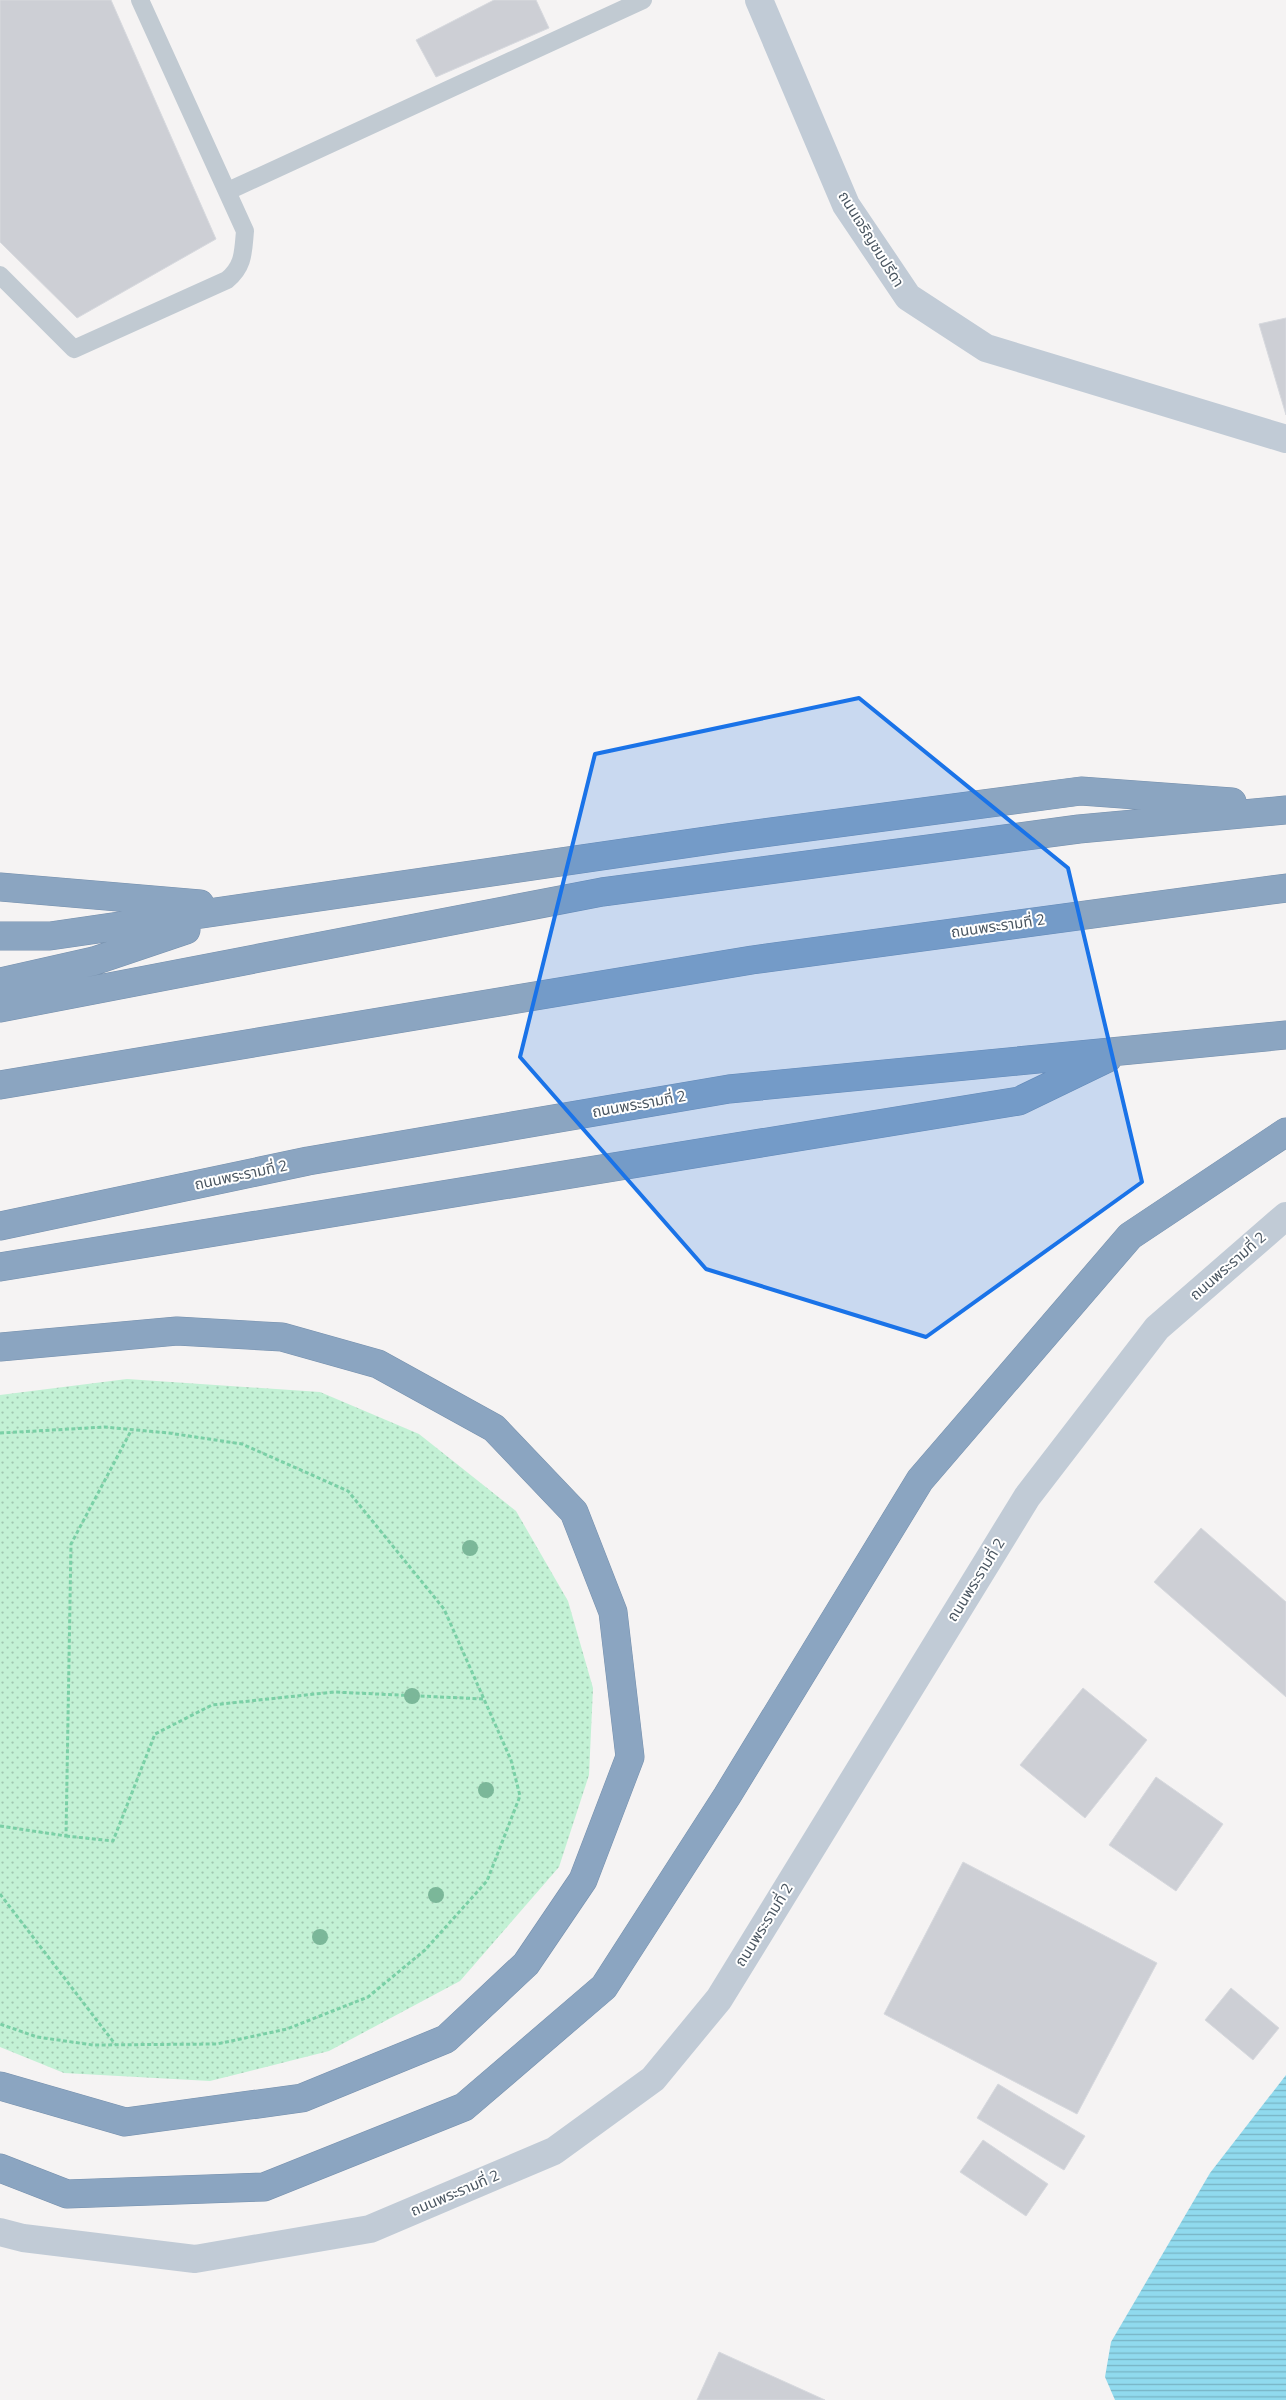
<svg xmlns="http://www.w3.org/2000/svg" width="1286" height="2400" viewBox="0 0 1286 2400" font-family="'Nunito Sans','Noto Sans Thai',sans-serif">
<defs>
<pattern id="park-dots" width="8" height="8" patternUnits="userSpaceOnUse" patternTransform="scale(1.25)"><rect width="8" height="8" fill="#c3f1d5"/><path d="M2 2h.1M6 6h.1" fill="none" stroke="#a0c6b0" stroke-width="1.8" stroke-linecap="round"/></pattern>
<pattern id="water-rules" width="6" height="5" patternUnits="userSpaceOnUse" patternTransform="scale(1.25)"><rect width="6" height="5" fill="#90daee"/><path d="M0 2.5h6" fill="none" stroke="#78b4c4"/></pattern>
</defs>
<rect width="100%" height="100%" fill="#f5f3f3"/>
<!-- park -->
<path fill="url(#park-dots)" d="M127 1379 320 1392 419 1434 516 1511 568 1601 593 1688 589 1775 559 1867 460 1981 329 2051 210 2081 64 2073 0 2047V1395Z"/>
<!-- water -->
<path fill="url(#water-rules)" d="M1286 2075V2400H1115L1105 2377 1111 2342 1210 2173Z"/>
<!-- building -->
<path fill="#cdcfd5" stroke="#d7d9de" d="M0 0H111L216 239 77 318 0 242Z
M494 0H536L549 28 436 77 416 40Z
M1286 318V415L1259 324Z
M1201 1528 1286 1602V1697L1154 1582Z
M1083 1688 1147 1740 1085 1818 1020 1765Z
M1156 1777 1223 1824 1176 1891 1109 1845Z
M963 1862 1157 1963 1077 2114 884 2014Z
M1231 1988 1279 2028 1253 2060 1205 2020Z
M998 2084 1085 2136 1064 2170 977 2118Z
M983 2140 1048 2184 1026 2216 960 2172Z
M719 2352 825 2400H697Z"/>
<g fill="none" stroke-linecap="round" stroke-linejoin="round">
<!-- highway casing -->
<g stroke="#7690ad" stroke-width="29">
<path id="highway" d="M0 887 200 904
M0 936H50L733 837 1081 791 1232 802
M0 982 94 961 186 930
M0 1008 602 892 1079 829 1286 810
M0 1085 752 960 1286 888
M0 1226 308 1161 729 1089 1286 1035
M0 1267 1019 1101 1108 1058
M0 1347 177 1331 282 1337 378 1364 494 1428 574 1512 613 1612 630 1757 583 1880 526 1964 446 2039 302 2098 125 2122 0 2086
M0 2168 67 2194 264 2187 464 2107 604 1987 727 1796 920 1480 1130 1236 1286 1132"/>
</g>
<!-- path -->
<path stroke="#7ad0a6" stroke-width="3" stroke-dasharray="4 2.5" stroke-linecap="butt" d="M0 1433 104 1427 169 1433 242 1444 348 1491 444 1609 511 1760 520 1796 487 1881 425 1950 368 1997 287 2029 217 2044 93 2045 37 2037 0 2024
M0 1826 66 1836 71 1544 132 1429
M66 1836 113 1841 155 1734 212 1705 334 1692 484 1699
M0 1894 115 2044"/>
<!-- lane -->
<path stroke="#c1cad2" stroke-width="18" d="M228 191 643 0
M0 275 74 349 227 280C244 266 243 252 245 231L140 0"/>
<!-- secondary -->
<path stroke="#c1cbd6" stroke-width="28" d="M759 0 846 205 908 297 986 348 1286 439
M0 2232 23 2238 195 2259 370 2229 554 2151 653 2079 719 1999 1027 1497 1157 1328 1286 1216"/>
<!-- highway -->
<use href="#highway" stroke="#8ba5c1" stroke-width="28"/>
</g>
<!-- trees -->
<g fill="#7bb799">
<circle cx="470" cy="1548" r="8"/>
<circle cx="412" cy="1696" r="8"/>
<circle cx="486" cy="1790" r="8"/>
<circle cx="436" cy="1895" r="8"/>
<circle cx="320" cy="1937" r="8"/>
</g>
<!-- marked area -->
<path fill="#1a73e8" fill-opacity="0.2" stroke="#1a73e8" stroke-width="4" stroke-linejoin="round" d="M859 698 1068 868 1142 1182 926 1337 706 1269 520 1057 595 754Z"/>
<g text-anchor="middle" stroke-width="4" stroke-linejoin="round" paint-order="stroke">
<!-- street labels -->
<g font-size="15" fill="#4a5661" stroke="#fff">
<text transform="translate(871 239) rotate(58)" y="5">ถนนเจริญชมปรีดา</text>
<text transform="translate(998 926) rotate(-8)" y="5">ถนนพระรามที่ 2</text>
<text transform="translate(639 1104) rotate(-10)" y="5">ถนนพระรามที่ 2</text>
<text transform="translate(241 1175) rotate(-12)" y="5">ถนนพระรามที่ 2</text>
<text transform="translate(1228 1266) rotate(-41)" y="5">ถนนพระรามที่ 2</text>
<text transform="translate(976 1580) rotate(-58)" y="5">ถนนพระรามที่ 2</text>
<text transform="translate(764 1925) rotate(-58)" y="5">ถนนพระรามที่ 2</text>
<text transform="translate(455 2193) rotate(-23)" y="5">ถนนพระรามที่ 2</text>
</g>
</g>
</svg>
